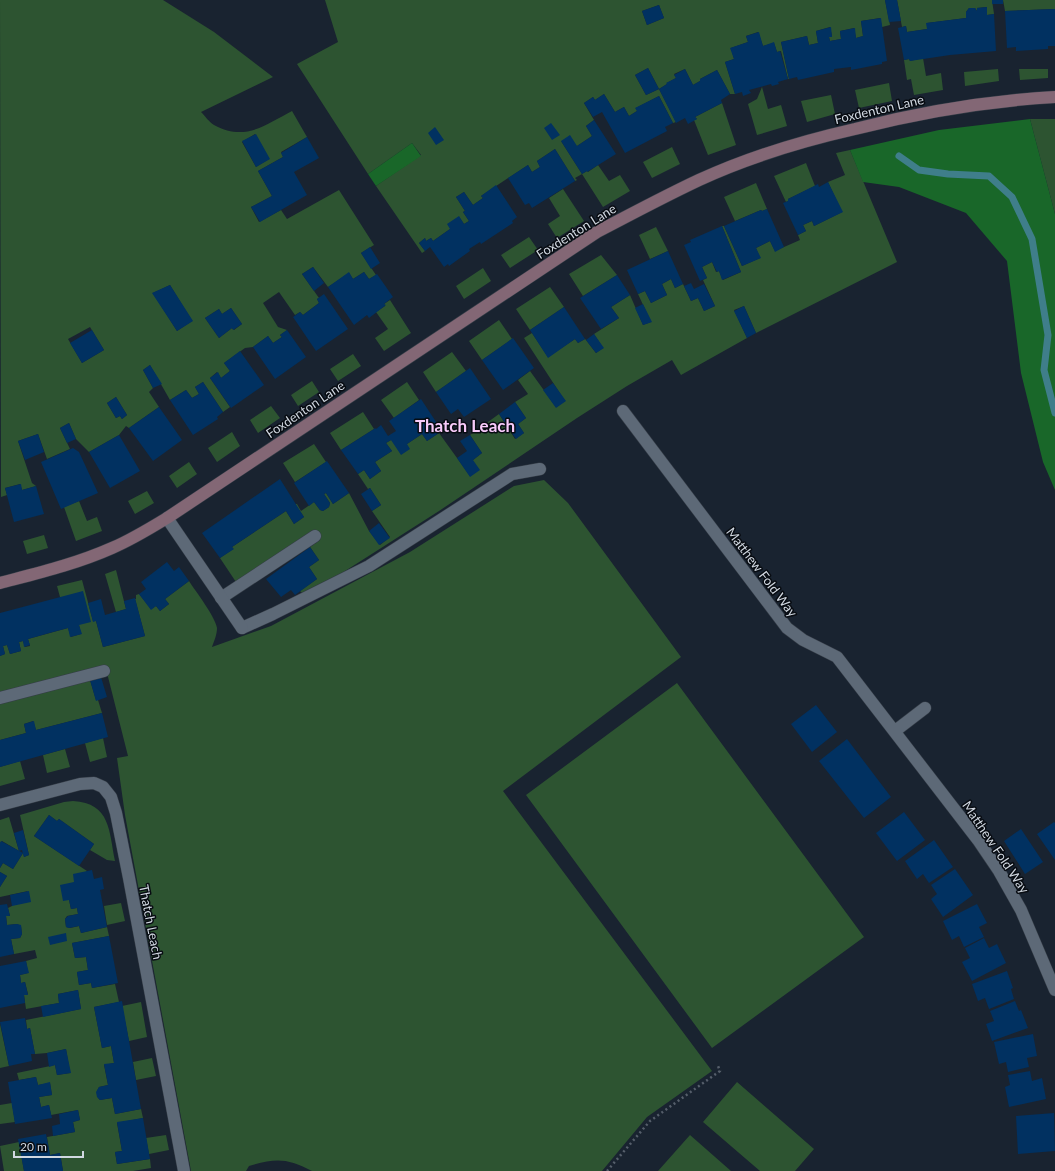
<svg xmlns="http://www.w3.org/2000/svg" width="1055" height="1171" viewBox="0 0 1055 1171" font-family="Lato,sans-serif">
<rect width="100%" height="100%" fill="#192330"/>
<!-- green -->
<path fill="#2d5431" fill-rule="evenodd" d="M0 0H163L214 32 273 77 201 112C205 116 209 122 214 125 245 142 265 125 292 111L307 137 281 152 283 157 258 171 272 196 251 207 259 222 281 210 287 219 339 190 374 245 361 253 376 275 369 279 364 272 353 279 349 273 328 287 313 267 302 274 319 298 317 299 319 303 303 315 300 312 295 315 279 292 263 303 278 327 287 330 280 335 282 337 273 343 268 336 253 347 245 348 224 363 230 371 221 378 217 372 210 378 230 407 223 412 203 382 195 387 199 394 192 398 186 390 170 400 150 365 143 370 153 388 149 392 159 407 129 428 126 426 119 435 89 452 76 439 69 423 60 428 70 449 47 459 38 434 18 441 32 483 36 486 22 490 20 484 5 488 7 495 1 497ZM255 134 269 159 256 167 242 142ZM170 285 192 321 177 331 153 293ZM231 308 242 324 234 330 232 328 219 338 205 318 219 309 222 314ZM90 327 104 350 82 363 68 339ZM116 397 127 415 122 419 120 416 116 418 107 403Z
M325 0H885L890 25 882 27 880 18 861 21 863 36 856 38 854 28 840 31 841 39 830 41 829 37 832 36 830 27 816 31 818 43 809 45 807 36 781 42 789 79H788L781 51 777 52 774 43 763 46 758 32 746 36 748 42 731 48 734 59 725 62 735 94H730L717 70 700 79V81L693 85 685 69 674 74 676 78 667 83V84L659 89 676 122 673 123 659 96 636 108 637 111 629 116 624 107 615 112 604 94 595 100 593 97 584 103 594 120 586 126 592 136 577 146 561 141 582 174 587 171 588 172 598 165 609 181 620 175 630 191 603 207 582 174 575 178 577 180 575 181 555 149 537 161 540 167 532 172 528 165 481 196 483 198 473 205 464 192 456 197 465 211 463 212 469 221 464 224 459 217 450 229 433 241 431 238 426 241 425 238 419 243 425 251 422 253 376 186 421 155 412 143 368 174 297 64 338 42ZM659 5 664 18 647 25 642 11ZM648 68 659 89 646 95 635 75Z
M897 0H992L994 14 987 15V7L977 8V11L975 8H969L966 12V18L927 23V29L907 32 906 26 902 27Z
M1003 0H1055V9L1005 11Z
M923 58 926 76 941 73 943 90 914 95 911 79 907 80 904 60 909 59 910 61Z
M998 69 999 81 965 86 964 72Z
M1019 69H1048V78L1020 80Z
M889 83 892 101 859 108 855 90Z
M762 87 768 109 781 105 787 126 757 135 748 104 757 99Z
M831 95 835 114 807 122 801 101Z
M722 103 736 145 708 155 694 120 697 119 695 117Z
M1030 119H1055V214Z
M672 147 680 164 652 178 643 162Z
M850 150 897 262 756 333 744 306 734 310 747 338 681 375 672 360 627 386 577 418 439 511 342 573 302 593 300 591 317 579 309 567 319 560 310 547 320 540 314 530 236 582 220 558 233 549 232 547 286 511 294 524 304 517 295 504H297L301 511 314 502 320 510 323 511 329 507 330 503 324 494 326 493 333 504 349 493 369 531 380 545 390 537 372 511 381 505 370 488 368 489 358 474 364 470 370 479 381 471 375 462 392 451 386 443 391 440 407 444 422 434 427 441 439 433 470 476 473 460 482 453 470 435 499 414 515 439 524 433 518 424 526 418 515 402 528 394 518 380 530 371 556 407 565 401 524 338 532 333 548 357 575 339 578 343 585 339 586 340 596 353 603 348 594 334 619 318 611 307 630 295 643 325 651 322 638 294 645 291 651 303 667 295 662 284 671 279 675 288 683 284 691 301 698 298 704 311 715 306 703 280 707 278 702 267 712 262 716 272 719 271 723 280 741 272 722 226H724L742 266 760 258 756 248 770 241 775 251 800 240 798 235 806 231 803 225 812 221 814 226 842 212 828 182 845 175 836 153Z
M806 163 815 186 788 199V201L786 202 774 176Z
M756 183 767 209 762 211 761 210 735 221 724 197Z
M563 189 584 221 557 238 548 224 560 216 549 198Z
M656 227 668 251 650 259 639 235Z
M529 237 538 250 510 268 501 255Z
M601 255 617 275 583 296 569 274Z
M483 268 491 281 464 299 456 286Z
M550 287 564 307 530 330 516 309Z
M390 300 411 333 384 351 375 338 388 329 376 312 385 306 384 304Z
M499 320 512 339 482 360 469 341Z
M452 352 466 371 436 392 423 372Z
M353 354 361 366 338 381 330 369Z
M312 381 319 392 298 406 291 395Z
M407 382 419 400 394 418 381 400Z
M271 406 280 418 258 433 250 420Z
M363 412 374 429 341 450 330 433Z
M232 432 240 446 217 462 208 448Z
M314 444 326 462 295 482 283 463Z
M189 462 197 474 177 488 169 476Z
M544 480 568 503 681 657 503 791 712 1071 647 1117 602 1171H312C287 1158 276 1158 249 1166L246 1171H191L125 815 117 758 128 756 105 665 0 693V656L5 654 3 646 7 645 10 654 21 651 19 642 23 641 25 647 30 646 28 639 68 628 71 637 81 634 79 625 60 597 57 586 82 580 93 621H96L103 647 145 636 135 599H136V595L139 594 151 609 156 606 160 611 169 604 165 599 189 581C196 592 215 616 217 628 217 635 214 641 212 647L271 626 410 552 514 486Z
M147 491 154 503 135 514 128 501Z
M79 501 87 521 97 517 102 531 76 541 64 507Z
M44 535 48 548 27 554 23 541Z
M116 570 126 609 116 612 105 574Z
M90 680 96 700H98L102 713 36 730 33 721 24 724 26 733 0 740V704Z
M677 683 864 937 712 1048 526 795Z
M103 738 107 757 90 762 85 743Z
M65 749 70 767 47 773 43 755Z
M20 761 25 779 0 786V767Z
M73 801C111 803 109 832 115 861L107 860 90 850 94 844 59 819 57 821 49 815 34 836 87 871 74 882 69 900 71 909 77 908 78 914 67 916 65 919 66 927 70 928 79 926 81 933 107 927 109 936 72 943 75 958 86 957 88 970 77 972 79 985 91 983 92 988 115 984 119 1002 94 1007 102 1048 111 1046 114 1063 104 1065 108 1085 99 1087C96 1092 96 1096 100 1100L112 1098 115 1114 141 1109 143 1118 117 1123 122 1151 115 1152 117 1164 150 1159 151 1168 133 1171H63L60 1153 50 1155 47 1137 75 1132 73 1122 80 1120 78 1110 51 1115 49 1105 41 1107 39 1097 52 1095 50 1083 38 1085 36 1077 19 1080 17 1073 55 1065 57 1075 70 1073 66 1049 47 1053 35 1054 30 1028 27 1029 26 1020 81 1009 78 990 58 994 59 1003 26 1009 24 995 28 994 25 982 21 983 20 975 28 973 26 961 37 958 35 950 14 954 11 939 20 938 22 934 21 926 17 924 7 925 6 916H10L8 908 12 906 28 891 0 897V887L7 876 0 872V868L3 863 13 869 23 853 24 857 29 855 20 815 64 802Z
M9 817 19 851 2 841 0 843V820Z
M121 903 125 921 107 925 104 906Z
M141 1002 147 1037 129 1041 122 1006Z
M0 1024 9 1066 0 1068Z
M152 1058 156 1076 136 1080 133 1062Z
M737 1082 814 1149 795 1171H760L703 1122Z
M12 1103 15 1122 0 1124V1105Z
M166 1135 169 1150 149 1154 146 1138Z
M690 1135 731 1171H658Z
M19 1142 24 1171H4L0 1146Z"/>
<!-- forest -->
<path fill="#196729" d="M1030 119 1055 214V490L1043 462 1021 373 1007 261 966 213 899 187 863 182 850 150 939 130Z
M412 143 421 156 376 186 368 174Z"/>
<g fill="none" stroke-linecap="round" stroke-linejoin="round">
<!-- stream -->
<path stroke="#3f7e8a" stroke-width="7" d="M899 156 919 170 948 174 989 176 1012 197 1032 239 1048 335 1044 370 1055 413"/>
</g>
<!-- building -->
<path fill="#013161" d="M885 0H897L901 21 889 22Z
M992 0H1003V4H992Z
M659 5 664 18 647 25 642 11Z
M987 7V15L994 14 996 51 950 55 910 61 909 59 904 60 898 28 906 26 907 32 927 29 926 23 966 18V12L969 8H975L977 11V8Z
M1055 9V46H1048V49L1016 51V47L1007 48 1005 11Z
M881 18 887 61 882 62V64L851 70V67L834 69V72L798 80 797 77 789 79 781 42 807 36 809 45 818 43 816 31 831 27 832 37H829L830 41 841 39 840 31 855 28 856 38 863 36 861 21Z
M759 32 763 46 774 42 777 52 780 51 788 79 778 82 779 84 772 86 771 84 749 90 751 93 743 96 742 92 735 94 725 62 734 59 730 48 748 42 746 36Z
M648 68 659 89 646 95 635 75Z
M685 69 693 85 700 81V79L717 70 730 94 721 100 722 103 695 117 697 119 688 124 685 118 676 123 659 89 667 84 666 83 676 78 674 75Z
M604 94 615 112 624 107 629 116 637 111 635 108 659 96 673 123 665 127 667 131 625 153 602 112 593 117 584 103 593 97 595 100Z
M594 120 616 154 587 172V171L582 174 561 141 570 135 577 146 592 136 586 126Z
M551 123 560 135 552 140 544 128Z
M435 127 444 140 436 145 428 133Z
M256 134 270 159 256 167 242 141Z
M307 137 319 158 294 172 307 195 260 222 251 207 272 196 258 171 283 157 281 153Z
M555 149 575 181 532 208 529 203 525 205 508 178 528 165 532 172 540 167 537 161Z
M828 182 843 212 814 226 812 221 803 225 806 231 798 235 783 203 788 201V199L818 184 819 187Z
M496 185 517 217 512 221 513 223 481 244 480 242 469 249 470 251 449 266 448 264 444 267 430 247 425 251 419 243 425 238 426 241 431 238 433 241 450 229 447 224 459 216 464 224 469 221 463 212 465 211 456 197 464 192 473 205 483 198 481 196Z
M767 209 784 247 775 252 770 241 756 248 761 258 742 266 724 226 761 210 762 211Z
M722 226 741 272 722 280 719 271 717 272 712 262 702 267 707 278 700 281 684 245 691 242 690 240Z
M370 247 380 263 371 269 361 253Z
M668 251 683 284 675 288 671 279 662 284 667 295 651 303 645 291 638 294 627 270Z
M313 267 324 283 314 291 302 274Z
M349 272 353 279 364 272 369 279 377 274 393 297 384 304 386 305 369 318 367 315 354 325 328 287Z
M617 275 630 295 611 307 619 318 601 329 580 298Z
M691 283 694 289 704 284 715 306 704 311 698 298 691 301 684 286Z
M170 285 193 321 177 331 152 293Z
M324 294 348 329 316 351 293 317 300 312 303 315 319 303 317 299Z
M643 304 652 322 643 325 635 308Z
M744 306 756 333 747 338 734 311Z
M564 307 585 339 578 343 575 339 548 358 530 330Z
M231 308 242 324 233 330 232 328 219 338 205 318 219 309 222 314Z
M92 330 104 350 82 363 70 343Z
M287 330 306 357 275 379 253 347 268 336 273 343 282 337 280 335Z
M594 334 604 348 596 353 586 340Z
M513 338 534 368 503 390 482 360Z
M240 351 264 385 231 408 210 378 218 372 221 378 230 371 224 363Z
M150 365 162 384 153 388 143 370Z
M470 368 491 399 464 417 458 409 451 414 436 392Z
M203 382 223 412 217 417 218 419 193 435 170 400 186 390 192 398 199 394 195 387Z
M553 383 566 401 556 408 543 390Z
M116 397 127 415 122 419 120 416 116 418 107 403Z
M421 399 442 431 427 441 422 434 407 444 410 449 401 455 391 440 386 443 392 451 375 462 381 471 370 479 364 470 358 474 341 450 374 429 375 428 376 429 381 425 388 436 396 431 389 421Z
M515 402 526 418 518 424 524 433 516 439 499 414Z
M159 407 182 440 153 461 129 428Z
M69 423 76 439 67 443 60 428Z
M38 434 44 452 25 460 18 441Z
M119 435 140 471 110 488 89 452Z
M470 435 482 453 473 460 480 470 470 477 457 458 467 451 460 441Z
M73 448 79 452 98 493 61 509 41 462Z
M327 461 349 493 333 504 326 493 324 494 330 503 329 507 323 511 320 510 314 502 309 506 294 483Z
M280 479 304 517 294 524 286 511 232 547 234 549 220 558 202 533Z
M21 484 22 490 36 486 44 514 14 522 5 488Z
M370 488 381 505 372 511 361 494Z
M379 523 390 538 379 545 369 531Z
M310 547 319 560 309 567 317 579 295 595 291 590 281 597 266 579Z
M167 562 174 571 179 567 189 581 165 599 169 604 160 611 156 606 151 610 139 594 146 589 141 582Z
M83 591 91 622 79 625 82 634 70 637 68 628 53 632 28 639 30 645 24 647 23 641 19 642 21 651 10 654 7 645 3 646 5 654 0 656V613Z
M135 598 145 636 103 647 96 621 93 622 88 603 101 599 105 615 126 609 124 601Z
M101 677 107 697 96 701 90 680Z
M816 705 837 732 812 752 791 724Z
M102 713 108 737 0 767V740L26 733 24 724 34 721 36 730Z
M847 739 891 797 864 818 819 761Z
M904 812 925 840 897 861 876 833Z
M49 815 57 821 59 819 94 844 79 866 34 836Z
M1054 822 1055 823V860L1037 834Z
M1021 829 1043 862 1025 874 1004 841Z
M23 830 29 855 24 857 22 850 19 851 14 833Z
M934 840 953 867 929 883 923 874 917 879 905 861Z
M1 841 23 853 13 869 3 863 0 868V843Z
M955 869 973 895 943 917 931 899 937 894 931 885Z
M92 870 94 879 102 877 104 889 100 890 107 927 81 933 79 926 69 928 66 927 65 919 68 916 78 914 77 908 71 909 69 900 63 901 60 885 74 882 73 874Z
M0 872 7 876 0 887Z
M29 891 31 902 12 906 10 895Z
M7 904 10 916H6L7 925 17 924 21 925 22 934 20 938 11 939 14 954 0 957V905Z
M977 904 987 923 979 927 984 937 964 947 959 936 952 940 943 921Z
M66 933 67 941 50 945 48 937Z
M109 936 118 983 92 988 91 983 79 985 77 972 88 970 86 957 75 958 72 943Z
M984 938 989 948 997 944 1006 963 972 981 962 962 970 958 965 948Z
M26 961 29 973 20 975 21 983 25 982 28 995H24L25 1003 0 1008V966Z
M1007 971 1013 988 1011 989 1014 999 989 1009 985 998 978 1001 972 984Z
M78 990 81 1009 43 1017 41 1006 59 1003 58 994Z
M122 1001 141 1109 115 1114 112 1098 100 1100 97 1097 96 1092 99 1087 108 1085 104 1064 114 1063 111 1046 102 1048 94 1007Z
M1015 1001 1019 1011 1021 1010 1028 1028 992 1041 986 1024 994 1021 990 1011Z
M25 1018 27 1029 30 1028 35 1054H31L32 1061 9 1066 0 1022Z
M1033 1034 1037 1056 1027 1058 1029 1067 1008 1072 1006 1062 999 1064 994 1042Z
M66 1049 71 1073 57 1075 55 1065 49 1067 47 1053Z
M1030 1071 1032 1081 1042 1078 1046 1099 1009 1107 1005 1087 1010 1085 1008 1075Z
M36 1077 38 1085 50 1082 52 1095 39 1097 41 1107 49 1105 52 1118 15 1124 8 1082Z
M78 1110 80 1120 73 1122 75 1132 53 1136 52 1126 60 1124 59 1114Z
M1054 1113 1055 1151 1018 1154 1016 1116Z
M143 1118 150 1159 117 1164 115 1152 122 1151 117 1122Z
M46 1134 50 1155 60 1153 63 1171H24L18 1139Z"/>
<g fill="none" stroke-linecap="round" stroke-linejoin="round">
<!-- lane casing -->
<g stroke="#353d47" stroke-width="13">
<path id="lane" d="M221 598 315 536
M242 628 273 614 369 566 512 474 540 469
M0 698 104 671"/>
</g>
<!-- street casing -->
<g stroke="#353d47" stroke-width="13">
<path id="street" d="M623 411 787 628 803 640 837 657 978 840 999 871 1021 910 1055 990
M167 518 242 628
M895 731 925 708
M0 805 80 784 94 783 103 787 111 797 116 813 129 878 184 1171"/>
</g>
<!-- secondary casing -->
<g stroke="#353d47" stroke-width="13">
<path id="secondary" d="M0 583C38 573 76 564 112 548 131 540 149 529 167 518L597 232C631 214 665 196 699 180 749 157 802 141 855 129 921 112 987 101 1055 97"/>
</g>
<!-- path -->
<path stroke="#565f6b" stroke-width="2.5" stroke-dasharray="2 3" stroke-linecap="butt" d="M607 1171 650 1121 720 1071 718 1066"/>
<!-- lane -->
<use href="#lane" stroke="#5d6977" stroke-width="12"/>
<!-- street -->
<use href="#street" stroke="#5d6977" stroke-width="12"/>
<!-- secondary -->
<use href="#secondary" stroke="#836775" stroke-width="12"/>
</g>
<g text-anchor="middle" stroke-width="3" stroke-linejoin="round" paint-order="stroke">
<!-- street labels -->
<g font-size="13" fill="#d1d8e1" stroke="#080c12">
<text transform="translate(879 109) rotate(-13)" y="5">Foxdenton Lane</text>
<text transform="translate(576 231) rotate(-32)" y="5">Foxdenton Lane</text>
<text transform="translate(305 409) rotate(-34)" y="5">Foxdenton Lane</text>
<text transform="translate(762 572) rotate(53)" y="5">Matthew Fold Way</text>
<text transform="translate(996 847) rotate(56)" y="5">Matthew Fold Way</text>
<text transform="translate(151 922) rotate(79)" y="5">Thatch Leach</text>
</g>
<!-- district labels -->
<g font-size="17" font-weight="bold" fill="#f8cbfa" stroke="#080c12">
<text x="465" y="432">Thatch Leach</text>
</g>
</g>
<!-- scale -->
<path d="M14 1151v6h69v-6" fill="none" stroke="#d1d8e1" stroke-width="2"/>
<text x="20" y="1151" font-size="12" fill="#d1d8e1" stroke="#080c12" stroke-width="3" paint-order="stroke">20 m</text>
</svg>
